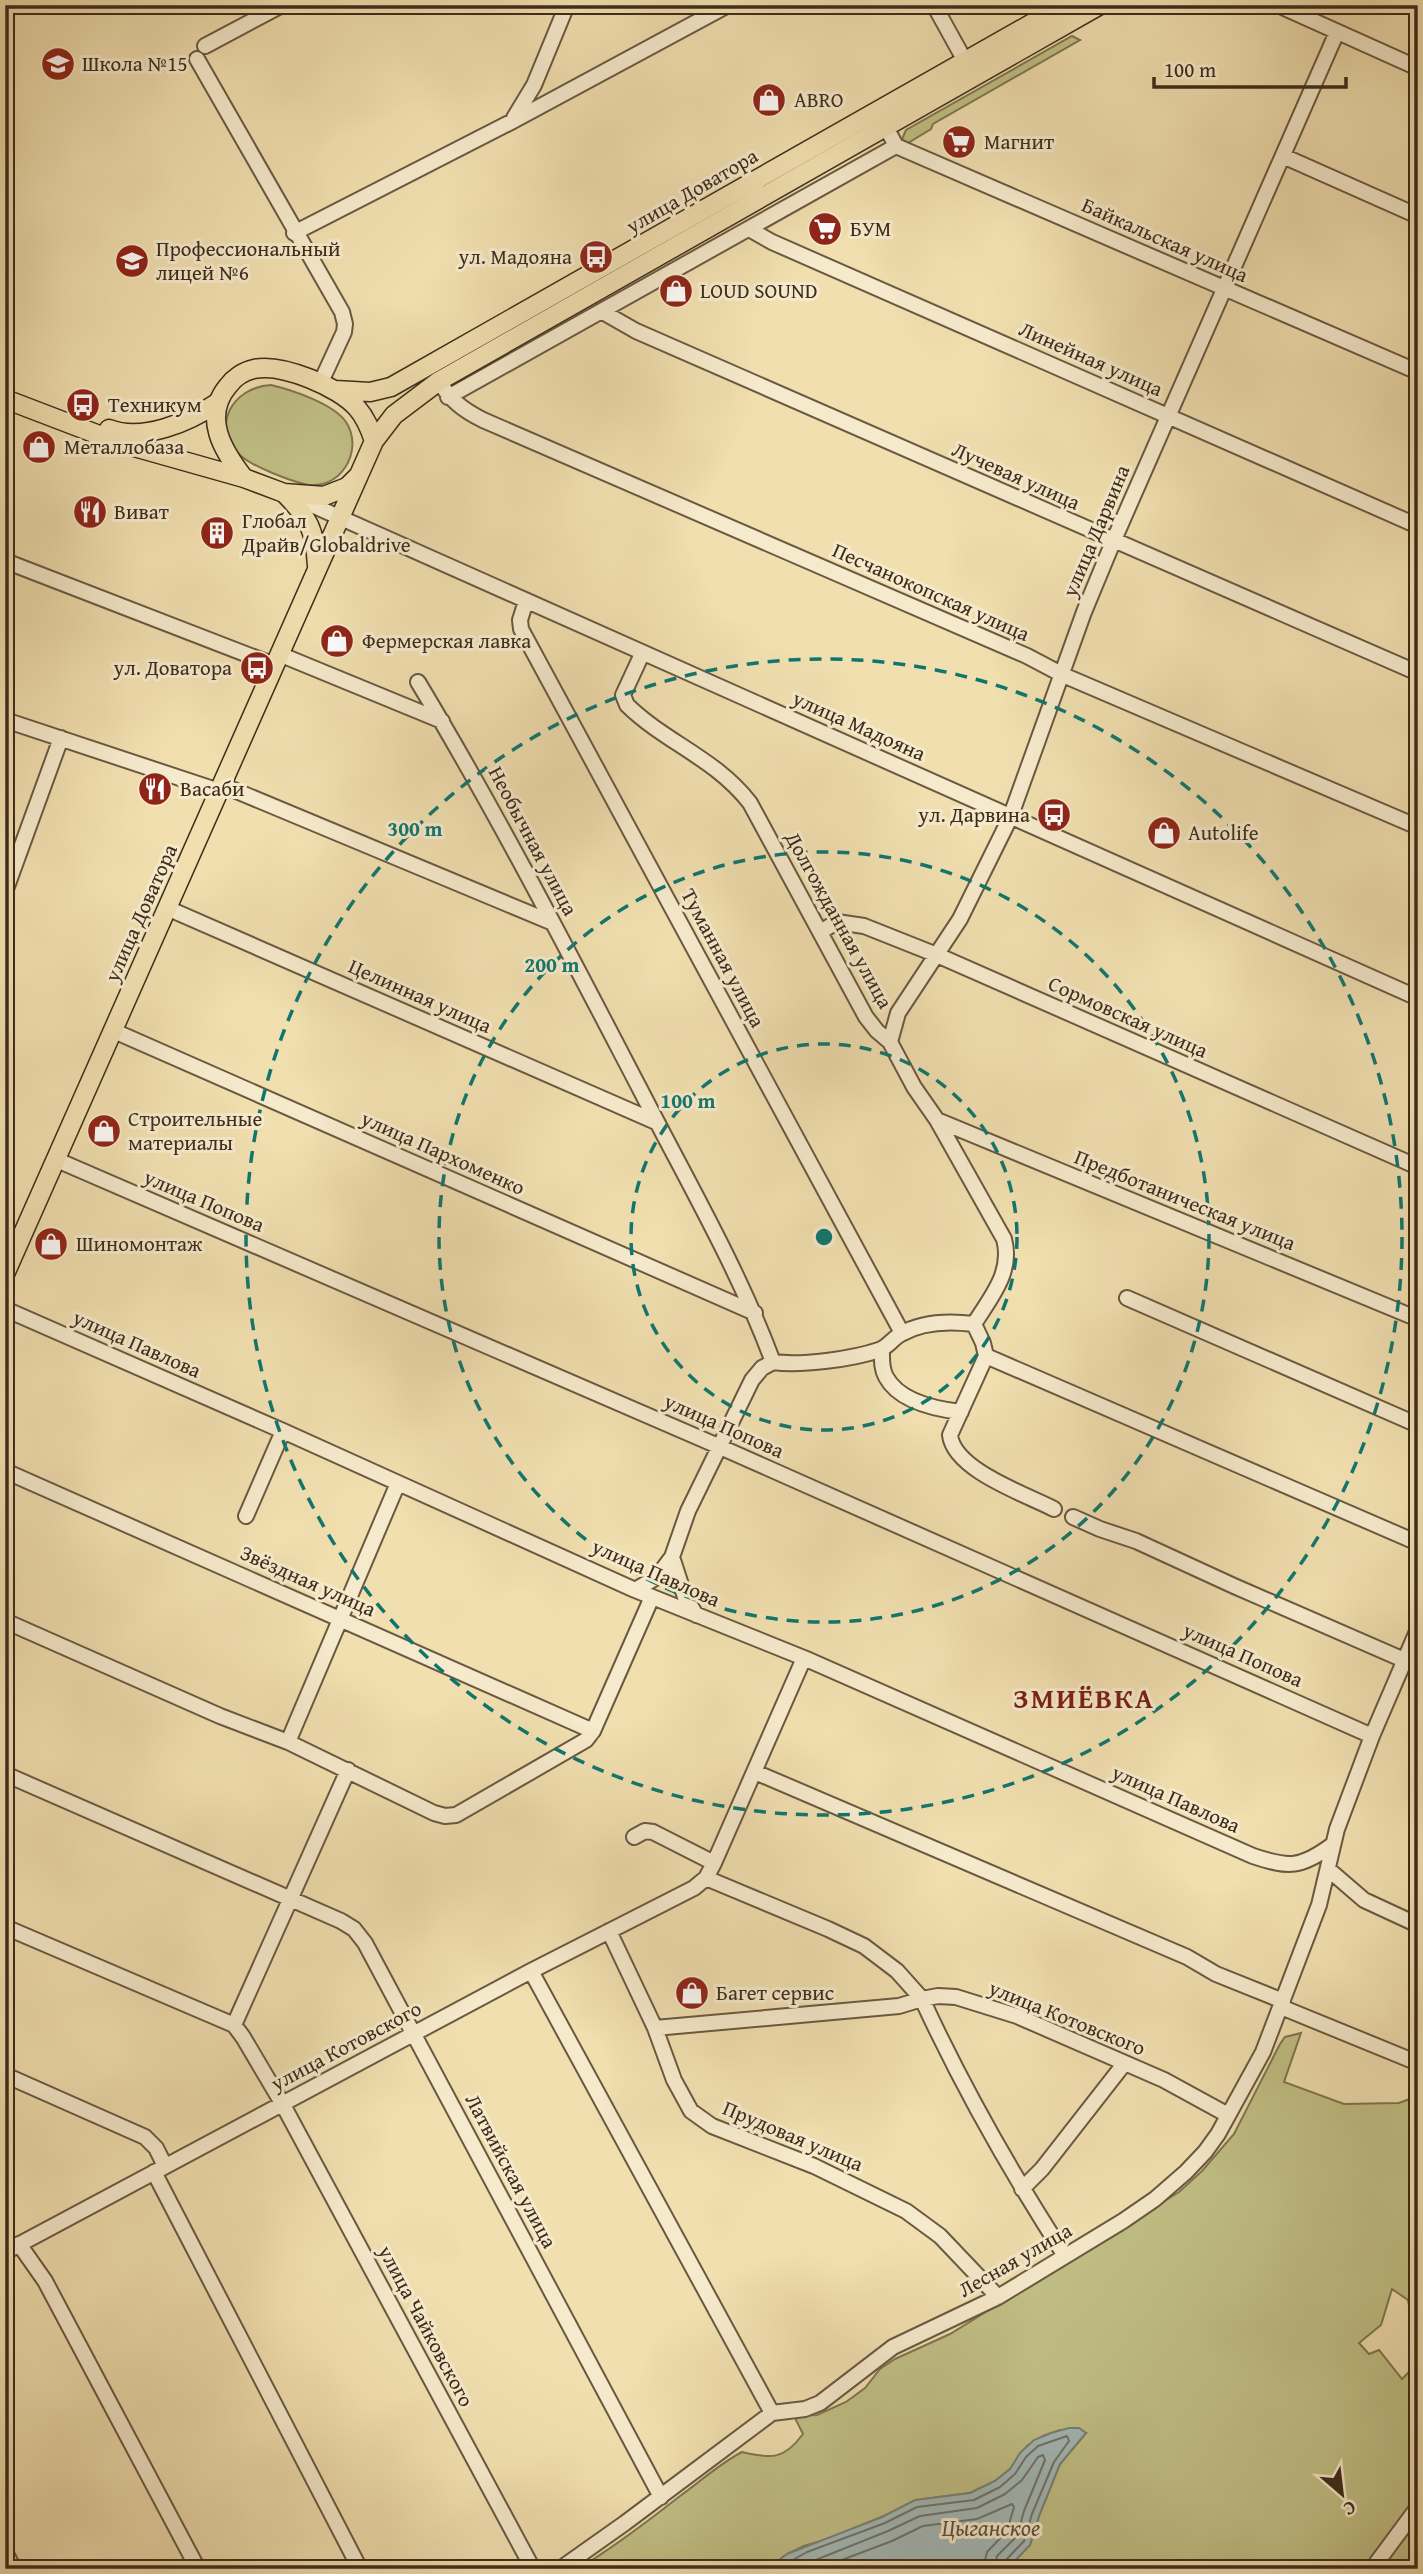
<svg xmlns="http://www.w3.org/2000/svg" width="1423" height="2574" viewBox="0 0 1423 2574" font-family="'Gentium Book Plus',serif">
<rect width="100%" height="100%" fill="#f1dfb0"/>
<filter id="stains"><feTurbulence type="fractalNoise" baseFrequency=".00286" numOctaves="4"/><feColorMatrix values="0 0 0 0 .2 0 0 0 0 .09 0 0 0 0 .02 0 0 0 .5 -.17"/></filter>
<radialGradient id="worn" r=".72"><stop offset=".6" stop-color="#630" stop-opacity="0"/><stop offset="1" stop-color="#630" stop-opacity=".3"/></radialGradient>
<!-- green -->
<path fill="#c1c086" stroke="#7f7650" stroke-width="2" d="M1072 36 1080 40 933 124 931 129 908 143 902 139 906 130Z
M271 385C292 390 334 404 346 422 365 451 339 493 304 484 288 480 252 466 241 456 209 428 232 387 271 385Z
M1301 2033 1284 2082 1344 2104 1399 2103 1418 2096V2323L1412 2322 1408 2300 1392 2289 1381 2325 1359 2343 1369 2354 1379 2350 1402 2379 1418 2363V2569H1007L1030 2545 1039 2516 1060 2464 1086 2433 1060 2430 1043 2436 1027 2446 1010 2469 995 2481 970 2493 925 2499 831 2538 804 2546 787 2554 767 2569H578C614 2547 647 2522 680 2496 701 2481 719 2464 742 2452 771 2459 784 2460 803 2434L794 2416 817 2415 846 2402 865 2388 880 2369 895 2359 950 2334 1179 2192 1202 2171 1234 2134 1280 2044 1285 2037Z"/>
<!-- water -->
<path fill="#a2b9b8" stroke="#7a8179" stroke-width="2" d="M1069 2428H1079L1086 2433 1060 2464 1039 2516 1030 2545 1007 2569H767L787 2554 882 2517 915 2500 970 2493 995 2481 1010 2469 1020 2453 1034 2440 1051 2433Z"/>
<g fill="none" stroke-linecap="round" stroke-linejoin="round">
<!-- shore -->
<path stroke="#70726a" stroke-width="2" d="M777 2569 807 2552 885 2523 917 2507 974 2500 1000 2487 1015 2474 1026 2457 1038 2446 1067 2436 1069 2441 1054 2462 1032 2514 1024 2541 1004 2562 1002 2569
M793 2569 888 2531 920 2516 977 2508 1005 2494 1022 2480 1038 2457 1043 2455 1045 2460 1024 2511 1017 2536 997 2556 994 2569
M818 2569 892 2541 923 2526 977 2519 1012 2504 1014 2507 1007 2531 987 2552 983 2569"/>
<!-- minor casing -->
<g stroke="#6a5940" stroke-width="18">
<path id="minor" d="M934 5 965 61
M1278 5 1418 68
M205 46 282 5
M197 59 342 312 345 324 344 332 320 384
M514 118 534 85 567 5
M896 146 1418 372
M1283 156 1418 216
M749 229 772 242 1418 526
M294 233 511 122 728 5
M601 311 636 331 1418 673
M439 381C450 400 463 410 483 420L1027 656 1063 675 1418 827
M448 397 896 146 886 127
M294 497 1418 998
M5 561 274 665
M526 601 520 620 521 629 902 1333
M279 654 442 721
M642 654 623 695 627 705C666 743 715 758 750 803L866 1017 877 1031 890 1042 914 1087 937 1120 1004 1239C1013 1272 991 1297 974 1324 950 1321 923 1321 901 1334 893 1338 888 1347 879 1350 853 1359 801 1366 773 1362
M418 682C498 815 569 953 641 1091 687 1181 738 1268 773 1362
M5 720 219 791
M222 785 553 923
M5 892 61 738
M167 908 656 1122
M820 932 837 922 864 926 937 955 1418 1167
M114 1031 755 1313
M890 1042 898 1013 960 919 1010 818 1084 612 1113 542 1337 32
M937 1120 1418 1319
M57 1160 718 1446 1372 1736
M1127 1298 1418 1425
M5 1309 283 1431 635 1590 804 1658 1253 1856C1289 1868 1301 1868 1332 1845
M974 1324 983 1343 986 1356 950 1435C954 1470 1025 1494 1054 1509
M882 1349C882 1359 881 1368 886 1377 899 1401 935 1409 961 1412
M986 1356 1418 1543
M5 1471 593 1731
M246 1516 283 1431
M1073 1517 1100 1529 1136 1541 1234 1586 1404 1660
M635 1590 657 1577 672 1557
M696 1615 685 1597 672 1557 688 1511 752 1380 762 1368 773 1362
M5 1621 220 1716 288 1742 434 1813 445 1816 456 1815 586 1740 593 1731 652 1597
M288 1742 398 1483
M755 1772 1187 1957 1216 1974 1283 2001
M5 1774 341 1921 354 1929 365 1943 661 2497
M634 1837 645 1831 653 1832 714 1863
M1328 1869 1364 1900 1418 1925
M706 1878 828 1929 864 1946 897 1971 922 1999 938 1996 956 1997 1017 2016 1164 2080 1228 2115
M5 1927 234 2025 243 2037 282 2103 533 2569
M609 1931 655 2028 674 2080 691 2111 712 2126 814 2166 906 2211 940 2236 998 2297
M531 1971 772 2413
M1281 2007 1418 2063
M234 2025 348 1770
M655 2028 899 2006 922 1999C963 2088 1012 2174 1065 2256
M5 2075 145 2137 156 2148 165 2166
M154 2172 360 2569
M1022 2189 1042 2169 1124 2064
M19 2244 45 2281 198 2569
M5 2252 531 1971 694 1888 706 1878 714 1863 804 1658
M5 2552 14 2569
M560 2569 625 2523 772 2413 805 2409 820 2403 893 2347 998 2297 1123 2221 1155 2199 1186 2172 1205 2152 1218 2134 1263 2052 1319 1905 1337 1829 1372 1736 1418 1629
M1372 2569 1418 2507"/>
</g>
<!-- major casing -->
<g stroke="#3d2c1b" stroke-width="21">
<path id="major" d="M335 390 370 392 391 387 1064 5
M5 399 120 443 244 478 284 493 324 496 347 487 358 476
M109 429C143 442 189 422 217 403
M244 478C223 451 202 417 228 386 234 378 244 371 254 369 282 363 339 387 357 408 366 418 370 429 374 441
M284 493C309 518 315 530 317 566
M5 1274 374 441 394 415 439 381 1100 5"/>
</g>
<!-- minor -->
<use href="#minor" stroke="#f6eacc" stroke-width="14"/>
<!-- major -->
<use href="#major" stroke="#f1dfb0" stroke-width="18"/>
</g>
<!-- distance rings -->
<g fill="none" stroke="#0f766e" stroke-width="3.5" stroke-dasharray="12 9">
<circle cx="824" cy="1237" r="193"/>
<circle cx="824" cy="1237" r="385"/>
<circle cx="824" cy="1237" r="578"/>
</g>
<!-- icons -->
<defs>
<g id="school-disc" transform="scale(1.75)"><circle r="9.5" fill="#8f2418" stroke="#f6eacc"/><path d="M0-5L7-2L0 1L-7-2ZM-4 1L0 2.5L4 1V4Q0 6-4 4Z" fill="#fff"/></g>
<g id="shop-disc" transform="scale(1.75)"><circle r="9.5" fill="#8f2418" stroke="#f6eacc"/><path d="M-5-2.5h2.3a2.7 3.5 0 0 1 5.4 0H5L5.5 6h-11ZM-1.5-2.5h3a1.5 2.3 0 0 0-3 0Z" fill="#fff"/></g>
<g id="supermarket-disc" transform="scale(1.75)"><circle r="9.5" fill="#8f2418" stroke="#f6eacc"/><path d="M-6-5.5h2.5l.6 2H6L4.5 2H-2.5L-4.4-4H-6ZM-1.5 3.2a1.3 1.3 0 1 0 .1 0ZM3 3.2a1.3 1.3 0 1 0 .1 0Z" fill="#fff"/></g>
<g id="bus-disc" transform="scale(1.75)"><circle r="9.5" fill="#8f2418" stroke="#f6eacc"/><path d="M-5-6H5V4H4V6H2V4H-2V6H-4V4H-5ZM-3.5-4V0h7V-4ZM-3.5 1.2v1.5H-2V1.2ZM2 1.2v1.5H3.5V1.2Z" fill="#fff"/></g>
<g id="university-disc" transform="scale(1.75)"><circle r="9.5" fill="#8f2418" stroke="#f6eacc"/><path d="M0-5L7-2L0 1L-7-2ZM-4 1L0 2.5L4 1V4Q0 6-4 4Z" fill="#fff"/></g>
<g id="restaurant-disc" transform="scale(1.75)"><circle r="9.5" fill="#8f2418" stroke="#f6eacc"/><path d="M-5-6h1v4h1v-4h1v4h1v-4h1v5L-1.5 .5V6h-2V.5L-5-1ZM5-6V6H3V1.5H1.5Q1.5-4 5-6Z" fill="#fff"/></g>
<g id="building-disc" transform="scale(1.75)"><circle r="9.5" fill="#8f2418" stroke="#f6eacc"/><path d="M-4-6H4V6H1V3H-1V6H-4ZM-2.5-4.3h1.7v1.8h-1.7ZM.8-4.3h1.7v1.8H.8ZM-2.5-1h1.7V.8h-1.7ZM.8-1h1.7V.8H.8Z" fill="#fff"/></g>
</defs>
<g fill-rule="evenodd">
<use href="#school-disc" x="58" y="64"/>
<use href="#shop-disc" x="769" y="100"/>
<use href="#supermarket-disc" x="959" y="142"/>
<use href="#supermarket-disc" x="825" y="229"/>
<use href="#bus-disc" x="596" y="257"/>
<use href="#university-disc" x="132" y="261"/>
<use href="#shop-disc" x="676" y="291"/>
<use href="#bus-disc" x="83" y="405"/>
<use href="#shop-disc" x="39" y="447"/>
<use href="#restaurant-disc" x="90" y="512"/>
<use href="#building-disc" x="217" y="533"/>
<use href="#shop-disc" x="337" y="641"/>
<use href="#bus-disc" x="257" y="668"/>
<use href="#restaurant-disc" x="155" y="789"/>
<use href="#bus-disc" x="1054" y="815"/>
<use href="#shop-disc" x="1164" y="833"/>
<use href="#shop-disc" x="104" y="1131"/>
<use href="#shop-disc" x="51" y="1244"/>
<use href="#shop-disc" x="692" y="1993"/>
</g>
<g text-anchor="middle" stroke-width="6" stroke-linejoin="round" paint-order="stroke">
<!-- poi labels -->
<g font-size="21" fill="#3d2c1b" stroke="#f6eacc" text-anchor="start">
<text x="82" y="71">Школа №15</text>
<text x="794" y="107">ABRO</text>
<text x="984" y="149">Магнит</text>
<text x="850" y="236">БУМ</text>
<text x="156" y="256">Профессиональный<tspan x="156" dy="24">лицей №6</tspan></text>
<text x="572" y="264" text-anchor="end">ул. Мадояна</text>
<text x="700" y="298">LOUD SOUND</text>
<text x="108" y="412">Техникум</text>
<text x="64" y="454">Металлобаза</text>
<text x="114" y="519">Виват</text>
<text x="242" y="528">Глобал<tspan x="242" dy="24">Драйв/Globaldrive</tspan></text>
<text x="362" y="648">Фермерская лавка</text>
<text x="232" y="675" text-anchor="end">ул. Доватора</text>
<text x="180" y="796">Васаби</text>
<text x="1030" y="822" text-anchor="end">ул. Дарвина</text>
<text x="1188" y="840">Autolife</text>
<text x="128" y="1126">Строительные<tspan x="128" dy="24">материалы</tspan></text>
<text x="76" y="1251">Шиномонтаж</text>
<text x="716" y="2000">Багет сервис</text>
</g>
<!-- street labels -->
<g font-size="21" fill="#3d2c1b" stroke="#f6eacc">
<text transform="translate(692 191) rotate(-30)" y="7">улица Доватора</text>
<text transform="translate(1165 240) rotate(24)" y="7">Байкальская улица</text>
<text transform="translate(1091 359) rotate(24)" y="7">Линейная улица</text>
<text transform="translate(1016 476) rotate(24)" y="7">Лучевая улица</text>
<text transform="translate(1096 531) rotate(-67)" y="7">улица Дарвина</text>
<text transform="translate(931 592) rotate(24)" y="7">Песчанокопская улица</text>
<text transform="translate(859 726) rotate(24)" y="7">улица Мадояна</text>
<text transform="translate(533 841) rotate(62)" y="7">Необычная улица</text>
<text transform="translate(141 913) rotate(-66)" y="7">улица Доватора</text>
<text transform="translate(839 920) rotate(61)" y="7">Долгожданная улица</text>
<text transform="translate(723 958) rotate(62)" y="7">Туманная улица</text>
<text transform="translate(420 996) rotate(24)" y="7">Целинная улица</text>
<text transform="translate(1128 1017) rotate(24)" y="7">Сормовская улица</text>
<text transform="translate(443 1153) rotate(24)" y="7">улица Пархоменко</text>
<text transform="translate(1185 1200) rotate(22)" y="7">Предботаническая улица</text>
<text transform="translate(204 1201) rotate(23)" y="7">улица Попова</text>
<text transform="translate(137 1344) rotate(24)" y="7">улица Павлова</text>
<text transform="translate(724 1426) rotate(24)" y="7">улица Попова</text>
<text transform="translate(656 1573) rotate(24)" y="7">улица Павлова</text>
<text transform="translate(308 1581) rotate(24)" y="7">Звёздная улица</text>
<text transform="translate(1243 1655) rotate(24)" y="7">улица Попова</text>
<text transform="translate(1176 1799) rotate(24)" y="7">улица Павлова</text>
<text transform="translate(1067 2018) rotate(22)" y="7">улица Котовского</text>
<text transform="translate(346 2046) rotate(-28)" y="7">улица Котовского</text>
<text transform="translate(793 2136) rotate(23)" y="7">Прудовая улица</text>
<text transform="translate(511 2171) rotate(62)" y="7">Латвийская улица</text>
<text transform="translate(1015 2260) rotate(-30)" y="7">Лесная улица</text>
<text transform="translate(426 2326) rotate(62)" y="7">улица Чайковского</text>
</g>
<!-- water labels -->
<g font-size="23" font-style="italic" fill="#564f42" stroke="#f6eacc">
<text x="991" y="2536">Цыганское</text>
</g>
<!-- district labels -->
<g font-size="28" font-weight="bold" letter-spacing="2" fill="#7a1f14" stroke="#f6eacc">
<text x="1084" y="1708">ЗМИЁВКА</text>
</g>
</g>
<circle cx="824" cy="1237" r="10" fill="#0f766e" stroke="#f6eacc" stroke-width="3.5"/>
<g font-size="21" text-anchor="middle" font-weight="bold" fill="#0f766e" stroke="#f6eacc" stroke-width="6" stroke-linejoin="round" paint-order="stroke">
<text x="415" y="836">300 m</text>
<text x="552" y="972">200 m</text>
<text x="688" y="1108">100 m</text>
</g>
<!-- margin -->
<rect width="1423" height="2574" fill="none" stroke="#f1dfb0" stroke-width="28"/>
<rect x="7" y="7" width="1409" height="2560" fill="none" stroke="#3d2c1b" stroke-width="3.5"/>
<rect x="14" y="14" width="1395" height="2546" fill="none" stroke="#3d2c1b" stroke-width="2"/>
<!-- north arrow -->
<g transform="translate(1342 2494) rotate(152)" stroke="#f6eacc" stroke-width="5" paint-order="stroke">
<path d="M0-5L12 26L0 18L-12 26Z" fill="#3d2c1b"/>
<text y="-10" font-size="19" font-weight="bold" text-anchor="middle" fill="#3d2c1b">С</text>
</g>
<!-- scale -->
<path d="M1154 77v10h192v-10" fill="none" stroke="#3d2c1b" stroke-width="3.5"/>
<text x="1164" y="77" font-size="21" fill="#3d2c1b" stroke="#f6eacc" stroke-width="5" paint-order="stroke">100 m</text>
<rect width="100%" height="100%" filter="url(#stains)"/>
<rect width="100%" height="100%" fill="url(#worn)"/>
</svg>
